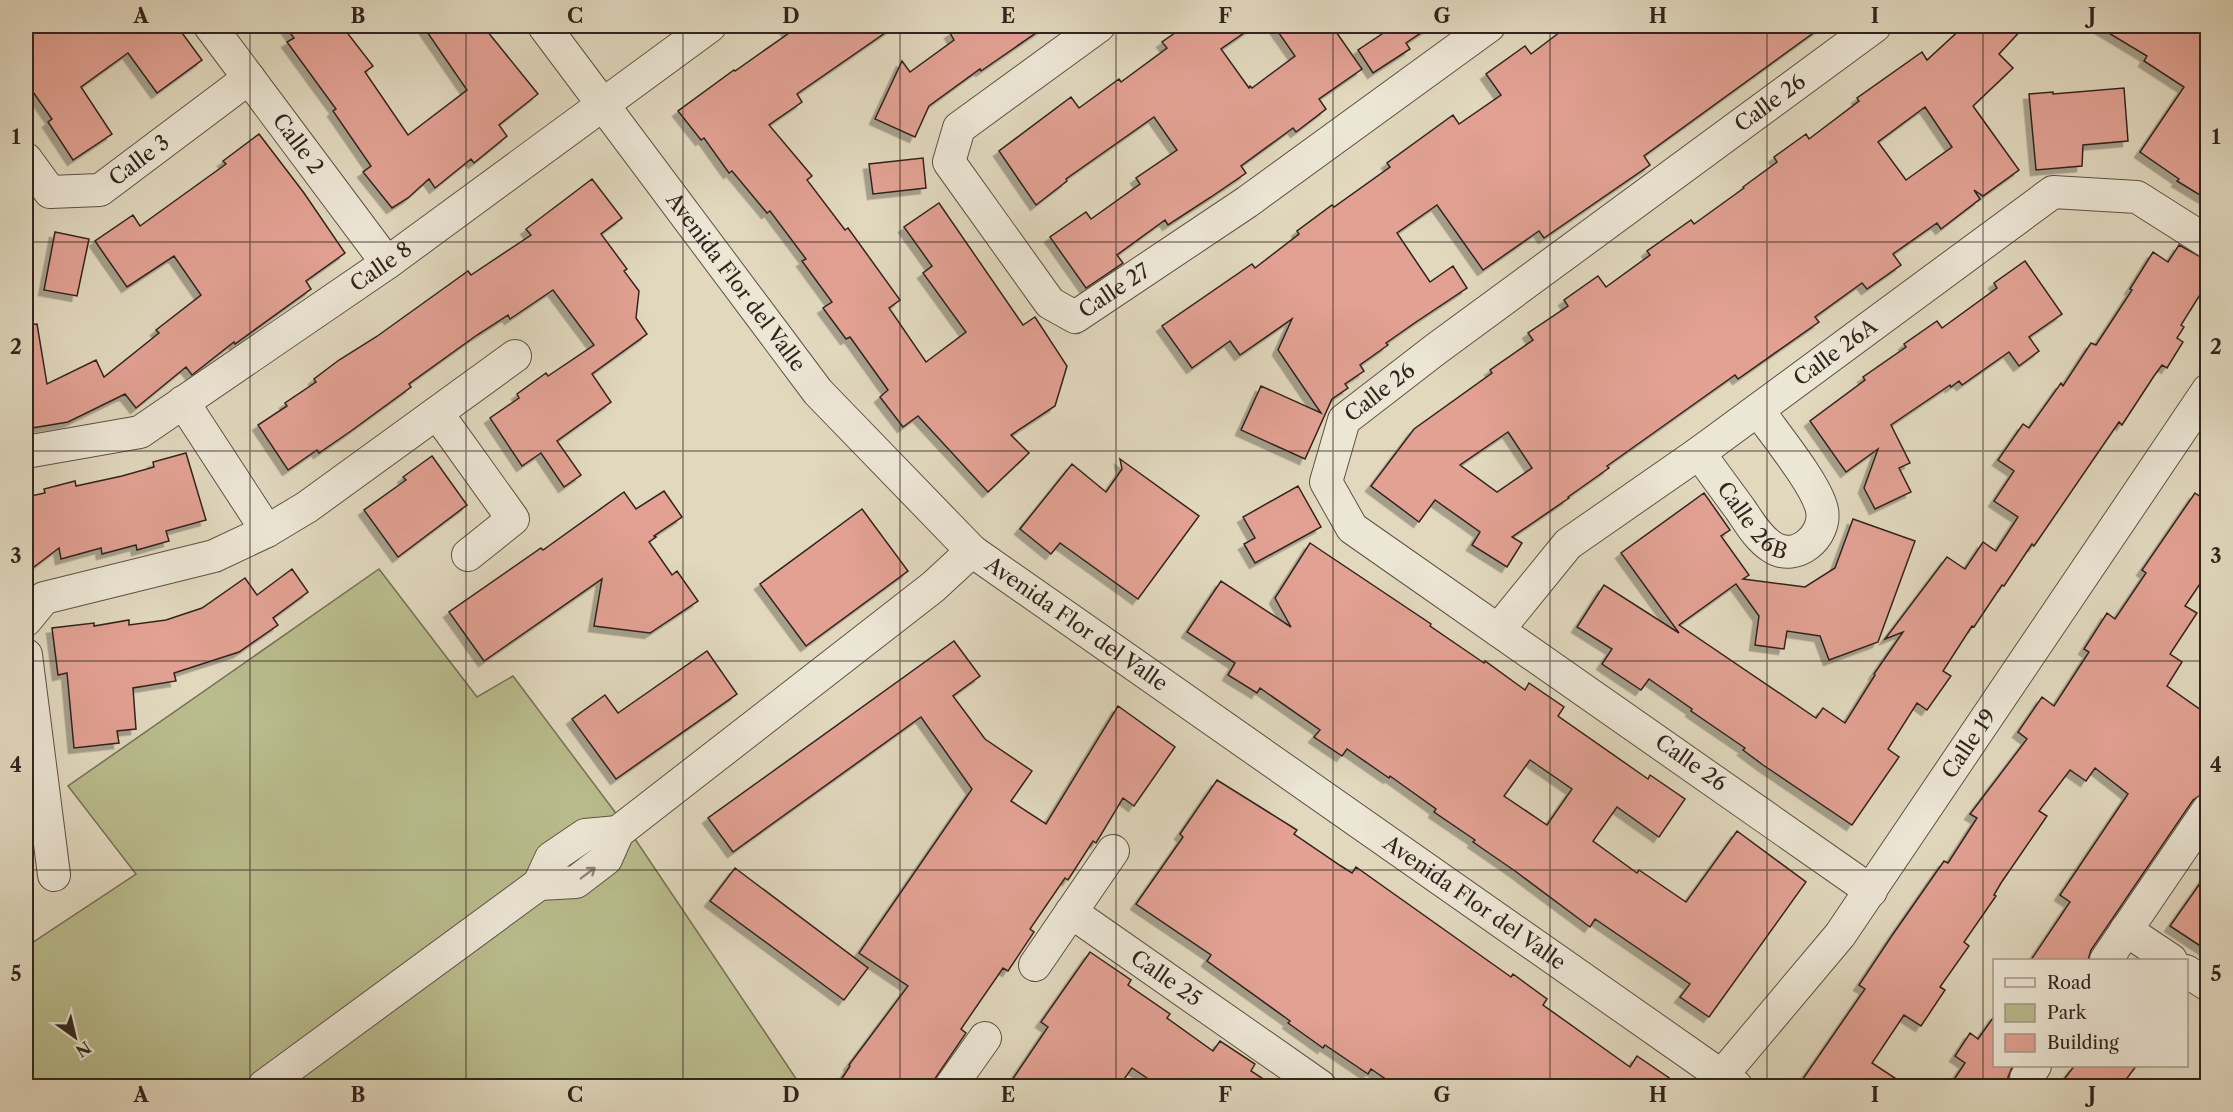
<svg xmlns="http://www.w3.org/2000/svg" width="2233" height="1112" viewBox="0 0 2233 1112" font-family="'Libre Caslon Text',serif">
<defs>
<filter id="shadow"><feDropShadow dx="-5.5" dy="5.5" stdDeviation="0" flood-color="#0004"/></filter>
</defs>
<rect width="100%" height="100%" fill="#e1d8be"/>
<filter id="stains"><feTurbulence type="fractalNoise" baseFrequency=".00333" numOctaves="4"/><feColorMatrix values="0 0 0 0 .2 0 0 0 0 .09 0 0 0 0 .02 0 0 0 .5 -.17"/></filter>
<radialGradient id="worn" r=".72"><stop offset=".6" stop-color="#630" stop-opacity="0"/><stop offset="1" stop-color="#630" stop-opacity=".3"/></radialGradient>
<!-- green -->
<path fill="#b9bc8d" stroke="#767056" stroke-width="1.5" d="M379 569 477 697 513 676 633 836 801 1086H26V947L136 874 68 786Z"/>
<!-- building -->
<path fill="#e2a193" stroke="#32241e" stroke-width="1.5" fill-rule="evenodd" filter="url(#shadow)" d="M26 26H177L202 60 157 93 128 53 81 87 112 134 73 160 48 122 52 119 26 82Z
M285 26H342L373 66 365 72 408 135 467 90 423 26H483L538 94 499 125 507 136 474 163 471 159 435 188 429 179 408 198 392 208 363 172 371 166 333 111 336 109 287 42 294 38Z
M784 26H895L797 94 802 102 769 125 812 176 807 180 845 230 848 228 900 300 889 308 926 362 966 332 923 273 932 266 904 227 939 203 1023 325 1035 317 1067 366 1055 406 1011 435 1029 453 988 492 918 416 903 427 880 397 888 390 850 337 846 339 823 308 832 302 802 261 806 259 770 211 767 213 732 171 729 173 704 138 701 140 678 111 734 70 735 71 789 33Z
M961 26H1046L981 71 980 69 929 106 915 137 875 119 902 61 910 72 954 40 950 33Z
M1185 26H1254L1221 49 1249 88 1250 86 1252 88 1295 56 1274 26H1332L1362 69 1319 99 1326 109 1296 132 1293 128 1241 166 1246 173 1211 197 1168 225 1165 220 1117 255 1123 263 1086 288 1050 237 1086 212 1091 219 1140 184 1136 178 1177 150 1154 117 1066 179 1067 181 1036 205 999 151 1071 97 1079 108 1119 79 1121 82 1167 48 1162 42Z
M1394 26H1431L1406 43 1410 49 1373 73 1358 50Z
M1568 26H1823L1644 156 1650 165 1544 238 1539 231 1483 270 1437 205 1397 233 1430 282 1453 266 1467 288 1416 322 1386 343 1388 345 1360 365 1364 371 1345 384 1348 388 1332 399 1305 459 1241 430 1261 386 1321 413 1278 350 1292 319 1240 355 1230 341 1192 368 1162 326 1252 264 1255 268 1299 234 1297 231 1332 205 1334 207 1390 167 1387 163 1453 115 1459 124 1501 95 1486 74 1525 46 1531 54Z
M1964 26H2025L1999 54 2013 68 1973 106 2019 170 1983 196 1974 190 1980 199 1941 229 1937 223 1893 254 1901 265 1867 289 1862 283 1815 317 1819 322 1738 379 1735 375 1697 402 1607 466 1609 468 1568 497 1569 498 1512 537 1522 543 1507 567 1472 545 1480 532 1435 500 1419 522 1371 486 1414 429 1492 373 1490 370 1533 340 1528 333 1568 306 1564 300 1598 276 1606 287 1650 255 1647 251 1691 220 1694 224 1744 188 1743 187 1777 162 1774 157 1806 134 1809 139 1859 101 1857 98 1922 52 1927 60ZM1925 107 1952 147 1906 180 1878 142ZM1508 432 1532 468 1497 492 1460 465Z
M2097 26H2208V200L2177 181 2179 179 2140 152 2184 87 2144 61 2147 56Z
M2124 88 2128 141 2083 145 2082 166 2036 170 2029 94 2053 92V94Z
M259 134 304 193 345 253 306 281 311 289 235 344 234 342 192 375 186 367 136 408 125 394 68 422 26 429V325L37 324 47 384 96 360 104 377 159 333 156 330 201 295 174 256 127 287 95 241 133 215 140 226 226 164 223 161Z
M923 158 926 188 873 194 869 164Z
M592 179 622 218 601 234 627 269 624 271 639 291 636 318 647 334 592 374 611 402 557 441 581 475 564 487 541 453 522 466 490 418 519 398 517 394 546 373 548 376 594 345 553 290 510 319 508 315 477 335 409 384 411 387 351 431 319 453 317 450 288 470 258 425 287 406 285 403 316 382 314 379 339 360 376 337 468 271 471 275 531 235 526 229Z
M55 232 89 239 77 296 44 290Z
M2179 245 2208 261V282L2181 325 2184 327 2177 338 2183 342 2167 368 2162 365 2154 376 2122 425 2119 422 2034 546 2032 544 2004 586 2002 585 1974 627 1972 626 1943 671 1951 676 1927 710 1917 703 1888 749 1899 757 1852 825 1763 765 1743 750 1745 748 1691 711 1692 709 1649 679 1641 690 1602 664 1612 649 1577 627 1604 585 1679 633 1621 553 1704 493 1730 530 1721 536 1749 575 1743 579 1805 587 1835 568 1853 519 1915 541 1878 642 1829 660 1820 636 1787 631 1784 649 1755 645 1759 616 1736 584 1679 625 1816 718 1823 708 1845 723 1875 675 1874 674 1903 632 1885 639 1947 557 1965 569 1983 542 1996 551 2018 517 1994 501 2014 471 1998 460 2023 424 2029 428 2061 383 2063 386 2091 343 2096 345 2132 290 2130 289 2153 252 2168 262Z
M2025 261 2062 314 2029 337 2039 351 2019 366 2009 352 1962 385 1959 381 1951 387 1950 385 1891 425 1910 463 1899 468 1911 492 1875 509 1864 488 1878 449 1846 472 1810 421 1865 380 1863 377 1906 347 1904 344 1937 321 1942 328 1997 288 1994 283Z
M186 453 206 520 166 531 169 541 137 550 136 545 102 554 101 548 61 559 59 548 26 573V497L45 493 44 489 75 481 76 486 122 476 154 467 153 462Z
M432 456 467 505 398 557 364 510 406 480 403 477Z
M1120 459 1199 516 1138 599 1060 543 1051 554 1020 529 1072 464 1106 492 1122 469Z
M1298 486 1321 527 1255 563 1244 544 1255 538 1243 517Z
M664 491 682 517 654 536 656 537 649 542 672 575 677 571 698 601 650 633 594 626 602 579 484 661 449 612 541 548 543 550 624 492 636 509Z
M2195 493 2208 502V572L2185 606 2197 613 2170 654 2182 662 2167 686 2208 715V790L2193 800 2091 950 2088 960H2031L2070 902 2060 895 2128 794 2095 768 2086 781 2070 770 2039 811 2047 816 2001 883 1994 895 1996 896 1964 942 1969 946 1940 987 1945 990 1921 1026 1904 1015 1872 1063 1907 1086H1798L1865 989 1859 985 1891 937 1944 861 1948 863 1977 818 1970 814 2027 739 2018 732 2042 697 2054 706 2089 652 2084 649 2107 613 2115 619 2146 573 2142 570Z
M862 509 908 571 806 646 760 584Z
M1310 543 1431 624 1430 626 1484 663 1485 661 1525 690 1529 683 1564 707 1558 716 1648 779 1650 775 1685 799 1659 837 1617 807 1593 841 1637 873 1639 870 1686 902 1737 831 1806 882 1709 1017 1680 997 1690 984 1595 919 1590 927 1515 871 1473 842 1475 840 1434 812 1436 809 1390 776 1389 778 1347 749 1342 756 1314 737 1320 730 1260 688 1257 693 1228 675 1235 663 1187 632 1221 581 1291 627 1275 598ZM1530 760 1572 789 1547 825 1504 796Z
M292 569 308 592 273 618 278 625 239 652 174 673 176 681 133 688 136 729 117 731 119 743 74 748 67 673 58 675 52 628 94 623V626L129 620V625L166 620 202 608 245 578 257 595Z
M954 641 980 676 953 696 985 739 1032 771 1011 801 1046 824 1118 706 1175 747 1134 806 1123 798 1096 843 1093 841 1068 880 1065 878 1030 929 1034 932 1008 971 1003 968 961 1029 966 1033 930 1086H837L850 1066 849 1065 908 986 859 953 972 789 921 717 733 852 708 818Z
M707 651 737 694 616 779 572 719 605 695 618 713Z
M1217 780 1297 830 1294 834 1341 866 1352 873 1356 867 1511 977 1513 974 1547 999 1543 1005 1630 1067 1637 1056 1681 1086H1396L1371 1069 1368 1074 1325 1045 1323 1048 1288 1023 1290 1021 1207 961 1211 955 1136 904 1183 837 1180 834Z
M735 868 868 968 844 1000 710 901Z
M2208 872V951L2170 926Z
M1090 952 1131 980 1128 985 1170 1014 1167 1018 1213 1051 1220 1041 1255 1064 1251 1071 1274 1086H1159L1132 1068 1119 1086H1008L1048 1027 1041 1022Z
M1995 1015V1065H2013L2008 1077V1084L2007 1086H1967L1955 1078 1965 1063 1955 1056 1970 1033 1978 1039Z
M2075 1065H2137L2121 1086H2059Z"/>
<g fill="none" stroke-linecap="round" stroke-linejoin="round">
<!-- minor casing -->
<g stroke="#5e5146" stroke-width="34">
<g id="minor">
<path id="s1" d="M210 26 387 263"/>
<path id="s2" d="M544 26 818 392 972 551 1736 1086"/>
<path id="s3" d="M1099 26 959 128 949 162 1050 303 1075 317 1247 202 1489 26"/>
<path id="s4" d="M26 159 50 192 100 190 249 78"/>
<path d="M183 402 267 531"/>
<path d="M437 413 513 519 468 555"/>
<path id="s5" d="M26 452 140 432 387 263 710 26"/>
<path id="s6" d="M1699 453C1713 472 1726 490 1740 509 1749 522 1758 538 1772 547 1796 563 1827 536 1822 510 1817 485 1774 433 1758 410"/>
<path d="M26 620 44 598 214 556 267 531 307 507 515 356"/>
<path id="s7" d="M1498 630 1568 544 1699 453 2053 192 2137 197 2208 242"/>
<path d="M26 655 54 875"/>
<path d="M539 884 576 882 606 859 618 832 933 587 972 551"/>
<path id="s8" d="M1871 891 1352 528 1326 482 1344 420 1436 349 1875 26"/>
<path id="s9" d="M1071 912 1320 1086"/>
<path d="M2126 930 2171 960"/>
<path d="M2106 960 2208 810"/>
<path d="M1035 965 1113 851"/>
<path d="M2186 971 2208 985"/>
<path d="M264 1086 539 884 551 858 585 835 618 832"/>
<path d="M951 1086 985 1038"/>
<path id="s10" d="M1713 1086 1840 935 2208 390"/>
<path d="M2026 1086V1078L2035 1066"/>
</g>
</g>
<!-- minor -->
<use href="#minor" stroke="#ece6d5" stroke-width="32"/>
</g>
<!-- one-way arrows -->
<defs><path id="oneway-shaft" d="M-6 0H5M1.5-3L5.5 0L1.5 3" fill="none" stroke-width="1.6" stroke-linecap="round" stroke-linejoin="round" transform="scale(1.5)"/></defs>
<use stroke="#8f857a" href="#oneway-shaft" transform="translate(588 873) rotate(-37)"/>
<!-- grid -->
<path fill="none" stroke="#32241e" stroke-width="1.5" stroke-opacity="0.55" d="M250 26V1086M466 26V1086M683 26V1086M900 26V1086M1116 26V1086M1333 26V1086M1550 26V1086M1767 26V1086M1983 26V1086M26 242H2208M26 451H2208M26 661H2208M26 870H2208"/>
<g text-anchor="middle" stroke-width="4.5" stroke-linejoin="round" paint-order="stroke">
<!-- street labels -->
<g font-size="21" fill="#32241e" stroke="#ece6d5">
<text dy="7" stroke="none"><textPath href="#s8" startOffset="1282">Calle 26</textPath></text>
<text dy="7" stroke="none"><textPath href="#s1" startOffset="147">Calle 2</textPath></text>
<text dy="7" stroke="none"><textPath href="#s4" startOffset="140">Calle 3</textPath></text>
<text dy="7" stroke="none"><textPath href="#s5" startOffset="408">Calle 8</textPath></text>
<text dy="7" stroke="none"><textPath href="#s2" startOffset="320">Avenida Flor del Valle</textPath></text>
<text dy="7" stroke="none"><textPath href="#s3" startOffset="458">Calle 27</textPath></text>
<text dy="7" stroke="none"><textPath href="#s7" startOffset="440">Calle 26A</textPath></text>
<text dy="7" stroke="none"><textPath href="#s8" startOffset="796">Calle 26</textPath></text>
<text dy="7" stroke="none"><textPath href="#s6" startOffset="87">Calle 26B</textPath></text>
<text dy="7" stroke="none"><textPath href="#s2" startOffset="806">Avenida Flor del Valle</textPath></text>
<text dy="7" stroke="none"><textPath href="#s10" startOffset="428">Calle 19</textPath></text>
<text transform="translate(1691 763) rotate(35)" y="7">Calle 26</text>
<text dy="7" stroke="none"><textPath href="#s2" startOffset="1292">Avenida Flor del Valle</textPath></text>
<text dy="7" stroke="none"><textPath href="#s9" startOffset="116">Calle 25</textPath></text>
</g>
</g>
<!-- margin -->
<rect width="2233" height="1112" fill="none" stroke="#e1d8be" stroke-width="66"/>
<!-- legend -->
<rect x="1993" y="959" width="195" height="108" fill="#ece6d5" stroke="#a2988c" stroke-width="1.5"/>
<rect x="2005" y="978" width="30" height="9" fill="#ece6d5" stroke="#a2988c" stroke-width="1.5"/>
<text x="2047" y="989" font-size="18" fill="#32241e">Road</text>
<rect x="2005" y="1004" width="30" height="18" fill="#b9bc8d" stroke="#a2988c" stroke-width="1.5"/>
<text x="2047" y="1019" font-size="18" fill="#32241e">Park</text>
<rect x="2005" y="1034" width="30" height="18" fill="#e2a193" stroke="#a2988c" stroke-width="1.5"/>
<text x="2047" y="1049" font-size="18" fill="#32241e">Building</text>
<!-- north arrow -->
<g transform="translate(75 1037) rotate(146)" stroke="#ece6d5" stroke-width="4.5" paint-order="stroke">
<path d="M0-4.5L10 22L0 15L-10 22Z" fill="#32241e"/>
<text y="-9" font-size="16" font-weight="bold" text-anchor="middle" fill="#32241e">N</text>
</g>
<rect x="33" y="33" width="2167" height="1046" fill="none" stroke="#32241e" stroke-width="2"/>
<g font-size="20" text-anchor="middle" font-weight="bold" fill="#32241e">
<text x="141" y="23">A</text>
<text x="358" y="23">B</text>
<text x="575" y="23">C</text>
<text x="791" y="23">D</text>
<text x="1008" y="23">E</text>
<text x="1225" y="23">F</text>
<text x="1442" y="23">G</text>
<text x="1658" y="23">H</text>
<text x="1875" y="23">I</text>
<text x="2092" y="23">J</text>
<text x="16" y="144">1</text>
<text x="2216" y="144">1</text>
<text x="16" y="354">2</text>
<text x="2216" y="354">2</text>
<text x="16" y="563">3</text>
<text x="2216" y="563">3</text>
<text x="16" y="772">4</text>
<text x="2216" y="772">4</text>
<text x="16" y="981">5</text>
<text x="2216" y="981">5</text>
<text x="141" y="1102">A</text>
<text x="358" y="1102">B</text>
<text x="575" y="1102">C</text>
<text x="791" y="1102">D</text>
<text x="1008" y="1102">E</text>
<text x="1225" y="1102">F</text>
<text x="1442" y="1102">G</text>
<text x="1658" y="1102">H</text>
<text x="1875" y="1102">I</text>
<text x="2092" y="1102">J</text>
</g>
<rect width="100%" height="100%" filter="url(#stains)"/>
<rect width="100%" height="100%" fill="url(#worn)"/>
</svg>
